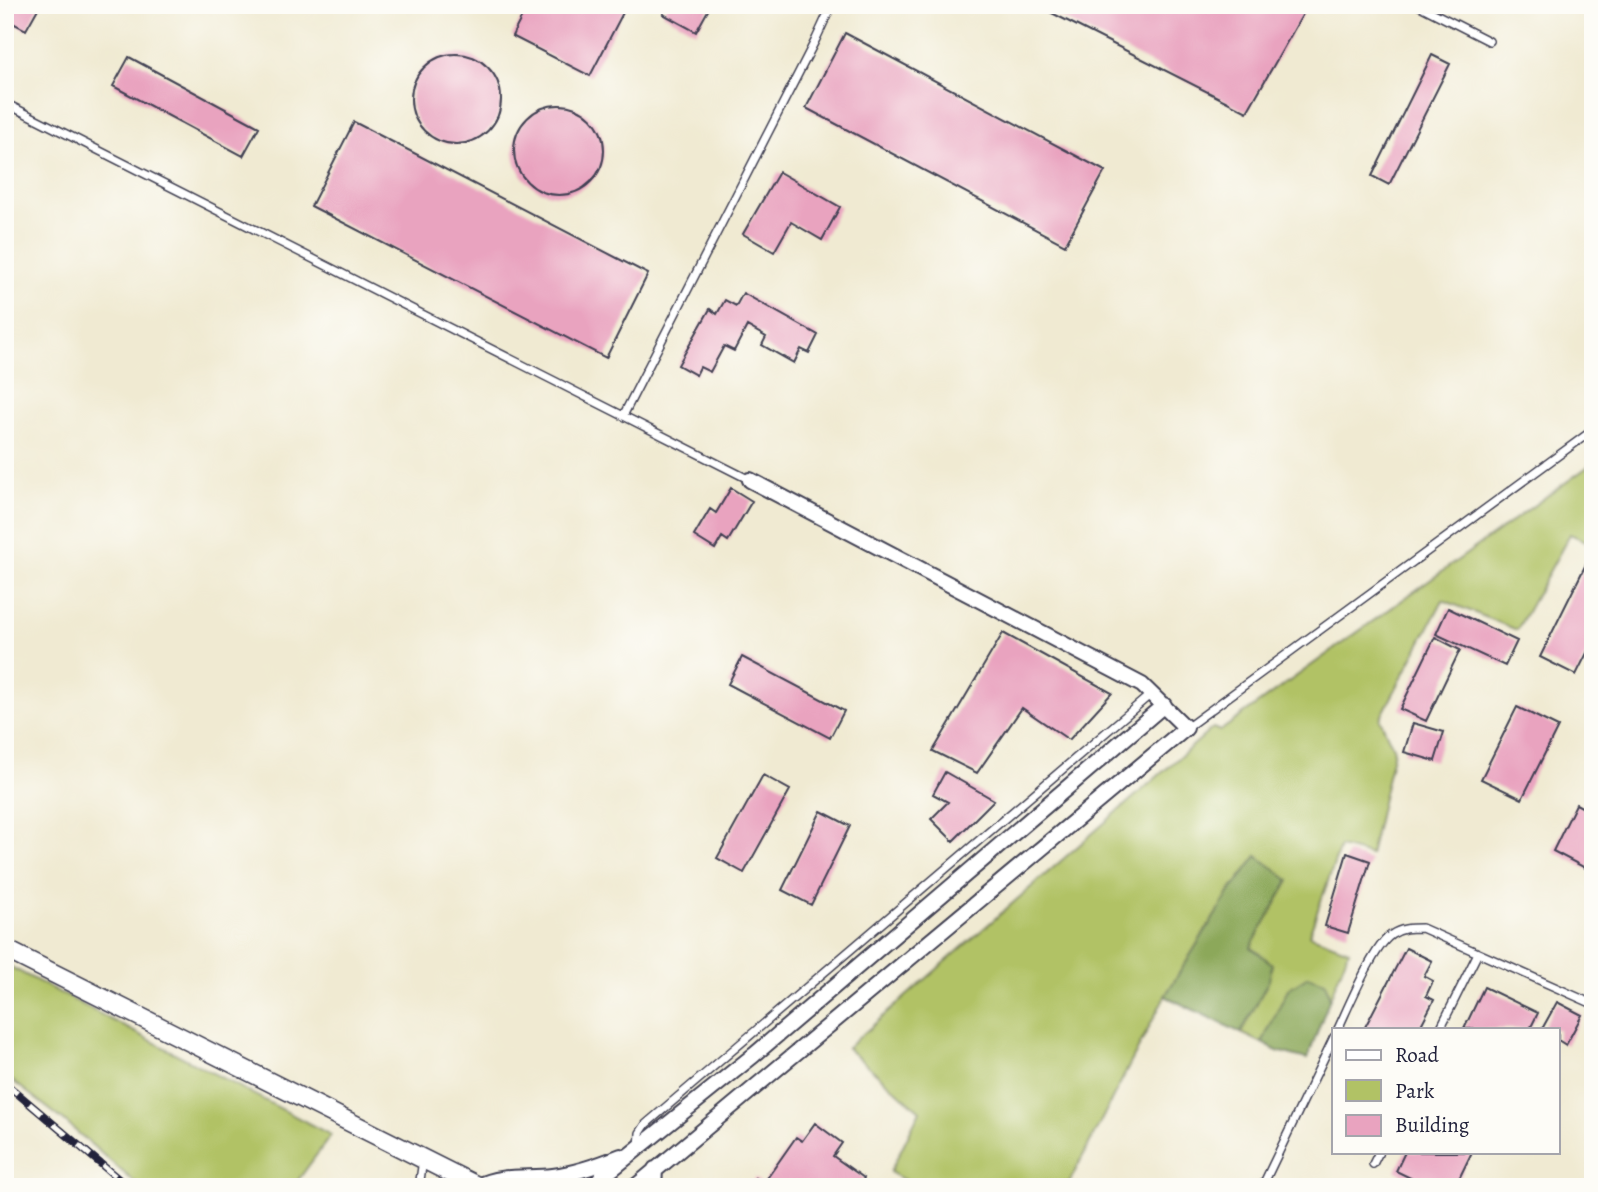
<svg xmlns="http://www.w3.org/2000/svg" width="1598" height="1192" viewBox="0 0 1598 1192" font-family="Alegreya,serif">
<rect width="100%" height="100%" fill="#fdfcf7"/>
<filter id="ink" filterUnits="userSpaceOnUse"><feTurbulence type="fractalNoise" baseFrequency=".0143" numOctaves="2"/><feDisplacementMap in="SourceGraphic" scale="14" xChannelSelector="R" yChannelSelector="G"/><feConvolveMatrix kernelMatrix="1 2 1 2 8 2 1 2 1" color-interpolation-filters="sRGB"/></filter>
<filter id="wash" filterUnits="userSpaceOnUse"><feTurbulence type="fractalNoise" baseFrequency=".00686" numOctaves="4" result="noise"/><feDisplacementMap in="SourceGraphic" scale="28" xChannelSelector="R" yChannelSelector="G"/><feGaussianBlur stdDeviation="1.57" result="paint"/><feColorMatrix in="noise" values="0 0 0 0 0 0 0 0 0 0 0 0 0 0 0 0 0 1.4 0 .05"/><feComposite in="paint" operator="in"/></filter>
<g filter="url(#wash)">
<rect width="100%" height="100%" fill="#f0ead2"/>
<!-- green -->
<path fill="#b1c265" stroke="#6a7250" stroke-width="2" d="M1593 463V544L1570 534 1517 630 1443 600 1380 719 1394 750 1370 855 1340 847 1309 935 1349 950 1330 998 1325 982 1288 989 1262 1043 1241 1033 1269 980 1250 948 1289 881 1257 856 1229 893 1165 996 1067 1187H917L890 1172 920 1111 847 1048 1213 728 1220 731Z
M5 964 331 1135 293 1187H140L62 1119 5 1075Z"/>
<!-- forest -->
<path fill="#8ca85a" stroke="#57654a" stroke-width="2" d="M1257 856 1289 880 1251 947 1272 964 1269 980 1241 1033 1165 996 1229 893Z
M1308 976 1325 982 1330 998 1307 1059 1277 1051 1262 1043 1288 989Z"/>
<g id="blocks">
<!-- building -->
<path fill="#e9a3bf" d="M12 5H40L26 30 5 19Z
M528 5H627L590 76 512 36Z
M667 5H711L696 32 663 14Z
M1036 5H1308L1247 112Z
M845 33 1105 171 1065 245 806 108Z
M411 99a45 45 0 1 1 90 0a45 45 0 1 1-90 0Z
M1432 55 1450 64 1389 185 1372 176Z
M129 57 259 127 243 156 113 86Z
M514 150a45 45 0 1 1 90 0a45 45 0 1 1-90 0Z
M354 122 648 274 606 358 311 206Z
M779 172 840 207 822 240 791 222 774 252 743 234Z
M743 293 818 335 809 353 801 349 794 363 762 345 766 337 747 326 734 351 724 346 710 372 700 367 696 375 678 365 710 309 717 314 725 300 736 306Z
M731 488 752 501 728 541 722 537 715 549 694 536 710 509 716 513Z
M1593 550V641L1576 675 1540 657Z
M1448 608 1517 641 1505 666 1436 634Z
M1003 633 1112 693 1069 740 1022 708 977 773 933 751Z
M1435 637 1460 650 1426 721 1400 709Z
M742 657 844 711 830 738 728 684Z
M1517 707 1558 727 1522 799 1481 779Z
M1413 723 1444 732 1435 761 1404 752Z
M945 772 994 800 953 841 931 819 948 802 933 794Z
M763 775 790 790 744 873 717 858Z
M1576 804 1593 813V858L1587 869 1553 851Z
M821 811 850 826 811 905 782 890Z
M1347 853 1370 861 1348 933 1325 926Z
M1406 948 1432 961 1424 976 1433 981 1426 996 1434 1000 1419 1029H1364Z
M1484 987 1538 1013 1530 1029H1464Z
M1557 1002 1582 1015 1566 1045 1558 1040V1029H1542Z
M815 1123 842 1143 833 1156 864 1178 858 1187H749L755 1178 763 1184 796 1137 802 1141Z
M1405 1152H1472L1455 1187H1429L1396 1171Z"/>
</g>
</g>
<g filter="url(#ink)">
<use href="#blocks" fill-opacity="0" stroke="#414052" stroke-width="2"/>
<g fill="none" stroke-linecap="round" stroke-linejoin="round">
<!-- service casing -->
<g stroke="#414052" stroke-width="10">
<path id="service" d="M1418 5 1489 41
M5 103 750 480
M623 416 816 39 829 11V5
M1186 728 1593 430
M1338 1029C1348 1008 1373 947 1391 935 1401 928 1410 928 1422 928L1593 1004
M1440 1029 1478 953
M639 1147 640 1133 646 1124 1151 694
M1373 1164 1379 1152
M419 1187 423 1160
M1262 1187 1334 1037"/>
</g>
<!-- minor casing -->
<g stroke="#414052" stroke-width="18">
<path id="minor" d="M478 1186C500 1174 529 1179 553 1176 576 1173 599 1165 621 1156
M594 1187 601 1178 754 1055 1164 705
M635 1187 1186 728 1142 685 750 480
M654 1187 655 1169"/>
</g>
<!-- tertiary casing -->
<g stroke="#414052" stroke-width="21">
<path id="tertiary" d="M5 949 479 1187"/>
</g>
<!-- service -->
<use href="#service" stroke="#fff" stroke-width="7"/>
<!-- minor -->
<use href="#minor" stroke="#fff" stroke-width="14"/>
<!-- tertiary -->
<use href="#tertiary" stroke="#fff" stroke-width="18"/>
<!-- rail casing -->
<g stroke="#22223b" stroke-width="8">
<path id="rail" d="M5 1083 128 1187"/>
</g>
<!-- rail -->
<use href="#rail" stroke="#fdfcf7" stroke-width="5" stroke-dasharray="16" stroke-linecap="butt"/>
</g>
</g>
<!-- margin -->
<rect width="1598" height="1192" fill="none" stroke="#fdfcf7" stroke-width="28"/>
<!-- legend -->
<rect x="1332" y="1028" width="228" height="126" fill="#fdfcf7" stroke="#a5a5ac" stroke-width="2"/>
<rect x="1346" y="1050" width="35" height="10" fill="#ffffff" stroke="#a5a5ac" stroke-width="2"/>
<text x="1395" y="1062" font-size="21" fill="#22223b">Road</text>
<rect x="1346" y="1080" width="35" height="21" fill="#b1c265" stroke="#a5a5ac" stroke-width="2"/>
<text x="1395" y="1098" font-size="21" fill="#22223b">Park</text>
<rect x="1346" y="1115" width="35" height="21" fill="#e9a3bf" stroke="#a5a5ac" stroke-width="2"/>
<text x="1395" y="1132" font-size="21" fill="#22223b">Building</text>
</svg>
